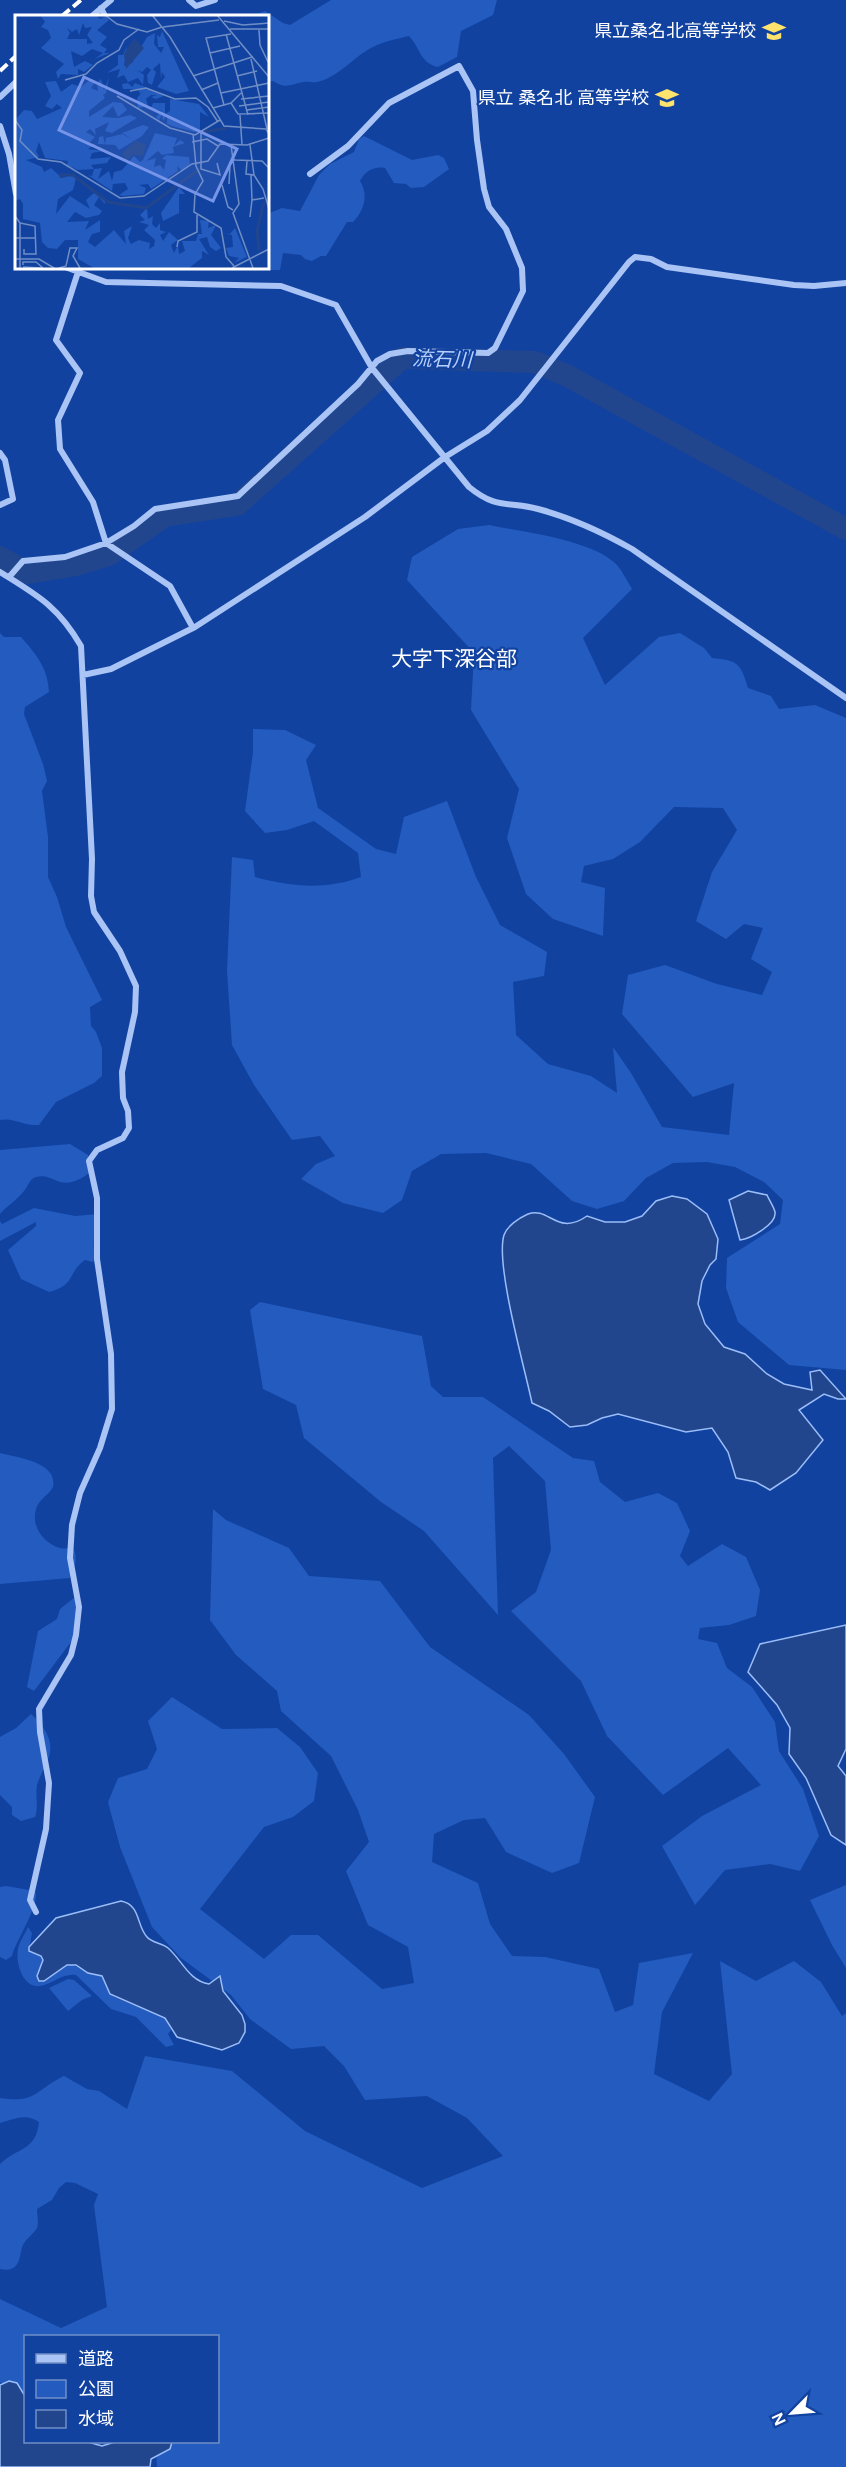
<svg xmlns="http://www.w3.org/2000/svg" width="846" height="2467" viewBox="0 0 846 2467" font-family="'DM Sans','Noto Sans JP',sans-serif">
<rect width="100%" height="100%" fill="#1142a0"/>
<!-- green -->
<path fill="#235bbf" d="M331 0H497L493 15 461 31 457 57 438 67C420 63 421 49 409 36 397 39 384 41 373 47 354 56 338 78 317 82 313 83 308 81 303 82 289 85 286 89 273 81L267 82V16H251L265 11 283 23 290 25Z
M364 136 412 160 438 155 444 158 449 169 424 187 411 188 406 184 394 183 385 168C374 166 365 171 360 181 369 195 364 211 353 222H347L326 256H321L312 261 305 259 301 255 283 253 280 270H263L260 267H267V214L282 208 300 211 319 175 330 164 354 152 359 139Z
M489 525C523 532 593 540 617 565 623 572 627 581 632 589L583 638 605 685 659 637 680 633 704 648 712 658C738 660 741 664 748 688L771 696 779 709 815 705 846 718V1370L789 1365 738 1322 726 1288 727 1258 780 1224 783 1200 764 1182 735 1167 707 1162 673 1163 646 1178 624 1201 597 1209 572 1201 531 1164 486 1153 441 1154 412 1171 402 1200 383 1213 343 1203 301 1179 316 1164 335 1156 320 1136 292 1140 254 1085 232 1045 227 971 232 857 253 860 255 877C291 887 326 890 361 877L358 853 314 821 287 830 265 833 245 811 253 752V729L285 730 316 745 306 760 318 808 376 849 396 854 404 817 447 801 476 877 500 925 547 952 544 976 513 982 516 1035 548 1064 591 1076 617 1093 613 1047 631 1073 662 1127 729 1135 734 1083 693 1097 622 1014 628 975 665 965 717 984 762 995 772 972 751 959 763 928 744 924 726 939 696 921 712 872 737 830 723 808 674 807 640 842 613 859 584 866 581 882 605 888 603 936 553 919 526 894 507 838 519 789 471 710 474 653 407 580 412 557 458 529Z
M0 633 4 637H21C36 654 48 668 49 692L25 707 24 714 43 764 47 781 42 791 48 837V877L57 897 66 927 102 1000 90 1007 91 1026 96 1032 102 1048V1076L94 1083 56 1102 39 1125C23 1126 14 1117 0 1120Z
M70 1144 88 1155 89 1173C60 1195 55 1172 36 1177 29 1179 28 1187 24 1191 17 1200 7 1206 0 1214V1150Z
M34 1208 75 1216 99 1214C100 1230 89 1237 96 1255L93 1262 85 1260C67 1273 76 1285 49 1292L21 1279 8 1250 36 1226V1222L0 1241V1221L2 1224Z
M260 1302 422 1336 431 1386 443 1397H483L573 1458 594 1461 600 1482 625 1502 658 1493 677 1503 690 1531 680 1556 688 1566 722 1544 746 1557 760 1590 756 1616 729 1625 700 1628 698 1639 717 1643 727 1668 752 1687 775 1722 779 1751 803 1789 819 1836 800 1871 770 1864 725 1870 695 1905 662 1846 702 1816 761 1785 728 1748 663 1795 607 1736 581 1681 511 1611 536 1592 551 1550 545 1481 509 1446 493 1458 498 1615 424 1531 381 1502 304 1438 296 1405 263 1389 250 1310Z
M0 1453C15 1457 42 1460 51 1474 53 1478 54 1483 53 1487 49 1495 39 1499 36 1509 31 1526 43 1543 60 1548 63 1549 69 1548 73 1548 79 1559 74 1568 70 1578L0 1584Z
M213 1509 226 1520 289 1548 309 1576 380 1581 430 1647 529 1715 564 1754 595 1797 579 1863 552 1873 506 1852 485 1818 464 1820 434 1834 432 1862 478 1883 490 1924 512 1956 545 1957 599 1969 615 2012 633 2005 639 1963 693 1953 662 2012 654 2074 709 2101 732 2074 720 1961 756 1981 794 1961 821 1982 842 2016 846 2013V2467H157L156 2451 116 2442H218V2336H26L25 2403 0 2382V2299L61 2328 107 2307 94 2205 98 2194 75 2183 66 2182 59 2188 52 2200 37 2209C37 2214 39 2223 37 2228 33 2235 25 2239 22 2247 19 2260 19 2273 0 2269V2164C18 2147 36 2151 39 2122 25 2113 15 2119 0 2123V2098C37 2104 36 2089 64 2076L87 2089 99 2091 127 2109 145 2056 232 2071 305 2131 422 2188 503 2156 467 2118 427 2096 365 2100 344 2066 324 2046 291 2049 250 2019 231 1995 181 1958 152 1927 120 1847 108 1802 118 1778 147 1769 157 1749 148 1721 172 1697 222 1729 277 1728 300 1747 318 1773 314 1801 293 1817 264 1827 200 1909 264 1959 291 1935H318L382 1989 414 1983 408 1947 368 1925 346 1871 369 1842 358 1810 331 1756 281 1711 277 1691 236 1655 210 1620Z
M75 1597 80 1604 74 1638 34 1691 27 1687 38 1631 57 1619 60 1609Z
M31 1714C43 1724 56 1742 48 1759 45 1768 40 1775 37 1785 35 1796 39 1807 35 1817L21 1821 12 1815V1807L0 1795V1737L16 1728Z
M846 1885V1968L832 1945 810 1900Z
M6 1886 35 1891C41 1904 16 1940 12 1956L6 1960 0 1957V1887Z
M28 1927 32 1933 29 1951 41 1956 43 1960 37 1976 44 1980 67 1965C80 1965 87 1973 100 1974L110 1994 114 1997 165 2018 171 2030 168 2034 174 2045 166 2047 136 2017 111 2009 76 1975C62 1973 53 1984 40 1986 23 1989 15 1962 18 1949 19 1942 25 1934 28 1927Z
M68 1979 74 1980 92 1996 82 2000 68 2011 49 1988Z"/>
<!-- water -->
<path fill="#22468e" stroke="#9bbdf8" stroke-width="1.5" d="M748 1191 767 1195C769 1200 774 1207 775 1212 777 1224 750 1239 740 1240L729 1200Z
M672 1196 687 1199 707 1214 718 1239 716 1259 710 1265 702 1281 698 1304 705 1324 724 1347 745 1354 767 1374 784 1384 812 1390 810 1372 820 1370 846 1399H838L824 1394 799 1410 823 1440 796 1473 770 1490 756 1482 736 1478 728 1452 712 1428 686 1432 618 1414 602 1418 587 1425 570 1427 549 1411 532 1403C525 1369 495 1264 504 1235 507 1226 519 1218 528 1214 549 1206 557 1237 587 1216L605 1222H625L642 1216 656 1201Z
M846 1625V1749L838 1766 846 1776V1845L831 1835 806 1778 789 1754 790 1728 777 1705 748 1672 760 1644Z
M121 1901C141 1905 136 1925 147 1937 152 1943 162 1943 168 1948 182 1960 189 1981 209 1984L220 1976 223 1991 242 2015 245 2024V2032L239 2043 222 2050 177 2037 165 2018 110 1994 102 1976 88 1973 76 1965H67L44 1981H39L37 1976 43 1960 41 1956 29 1951V1947L56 1918Z
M9 2381 17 2383 25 2396 26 2442H88L102 2446 115 2442H172L170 2449 151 2459 150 2467H0V2385Z"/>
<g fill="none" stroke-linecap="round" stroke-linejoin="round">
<!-- river -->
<path stroke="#22468e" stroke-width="22" d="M0 557 28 573 76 565 109 555 165 516 237 505 402 358 535 362 568 376 846 529"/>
<!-- street -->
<path stroke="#a9c4f5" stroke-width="6" d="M189 0 196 6 215 0
M101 8 105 16
M92 16 111 0
M0 97 16 82
M0 126 9 154 16 194
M65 267 106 282 281 286 336 305 372 368 469 487C497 510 508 501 538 509 572 518 602 532 632 549L846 698
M78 272 56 340 80 373 58 420 60 449 93 502 106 543 170 586 193 628
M0 453 5 460 13 499 0 505
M0 572C37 595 58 606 81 646L92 859 91 896 94 912 120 951 136 986 135 1012 122 1072 123 1098 128 1111 129 1128 123 1138 97 1150 89 1161 97 1198V1259L111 1354 112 1409 100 1448 80 1493 72 1525 70 1558 79 1607 76 1635 71 1655 39 1709 40 1732 49 1783 46 1829 30 1900 36 1912
M10 576 23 561 65 557 106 543 134 526 155 509 238 496 358 384 377 361 390 354 408 351 488 353 495 348 523 291 522 268 506 229 489 207 484 189 477 140 473 91 459 66 389 103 348 146 310 174
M83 675 111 669 195 627 365 517 445 457 487 431 520 400 629 262 635 257 651 259 667 267 794 285 814 286 846 283"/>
<!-- rail -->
<path stroke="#fff" stroke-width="4" stroke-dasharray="10 4.5" stroke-linecap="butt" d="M62 16 81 0
M0 71 16 56"/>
</g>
<!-- icons -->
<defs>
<g id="school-bare" transform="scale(1.8)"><path d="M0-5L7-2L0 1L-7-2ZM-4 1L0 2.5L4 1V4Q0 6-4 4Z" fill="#ffe36d" stroke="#1142a0" stroke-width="2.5" paint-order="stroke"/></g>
</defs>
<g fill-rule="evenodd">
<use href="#school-bare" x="774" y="31"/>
<use href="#school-bare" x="667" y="98"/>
</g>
<g text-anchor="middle" stroke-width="4.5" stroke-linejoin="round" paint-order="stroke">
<!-- poi labels -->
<g font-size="18" fill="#fff" stroke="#1142a0" text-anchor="end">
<text x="756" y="37">県立桑名北高等学校</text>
<text x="649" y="104">県立 桑名北 高等学校</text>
</g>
<!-- water labels -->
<g font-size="20" font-style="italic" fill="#b6cffb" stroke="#1142a0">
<text transform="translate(442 359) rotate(2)" y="7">流石川</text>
</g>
<!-- quarter labels -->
<g font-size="21" fill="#fff" stroke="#1142a0">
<text x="454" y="666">大字下深谷部</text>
</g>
</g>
<!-- overview -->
<g transform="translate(15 15)">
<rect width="254" height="254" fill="#1142a0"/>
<path d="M25 0H81L85 4 91 1 94 5 82 15 92 22 85 30 92 34 89 38H95L79 44 88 38 77 34 67 41 56 36 59 52 70 46 78 50 69 57 63 54V60L46 59 43 64 41 57 49 49 26 33 36 23 33 15 26 12 30 7ZM68 8 70 13 77 12 72 20 78 28 72 29V24H52L55 18 52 13 57 17 62 14 64 20ZM147 16 174 76 161 79 142 72 150 62 147 57 146 64 145 48 138 54 141 57 137 70 133 68 132 60 136 55 132 52 127 57 122 55 129 60 128 70 123 63 113 67 109 60 102 63 105 54 92 58 103 50V40H108L112 31 109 51 117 48 132 22 140 18 139 29 146 38 149 32H143L142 20 145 22ZM94 62 91 78 88 80 90 83 74 96V102L98 87 107 88 112 95 103 102 98 91 87 102 103 103 115 100 122 103 97 118 90 116 94 107 80 114 81 120 75 114 71 117 80 122 73 129H81L73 134 89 136 77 138 75 144 96 142 92 148 76 150 79 154 87 153 83 164 94 156 97 166 99 157 107 155 119 141 125 147 128 145 140 118 162 123 159 131 165 125 170 128 158 132 159 138 147 140 143 136 131 146 141 143 139 152 145 150 149 155 151 145 147 144 151 140 174 142 175 149 167 156 162 151 163 156 136 174 133 169 124 170 131 173 129 179 107 181 104 180 113 174 110 168 98 169 97 176 73 160 77 161 79 154 63 155 52 150 53 146 30 143 24 127 21 136 24 142 11 145 27 152 29 157 36 153 47 163 56 160 61 163 58 175 43 184 41 199 55 181 75 194 71 185 79 178 90 184V189L84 182 79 190 87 196 84 200 71 203 60 197 52 207 74 206 70 215 85 205V217L77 219 73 227 80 232 99 215 111 229 109 216 117 211 113 223 116 229 124 225 135 228 134 234 139 231 140 225 129 215 134 210 124 207 130 205 125 200 132 193 133 204 138 201 137 209 141 213 145 208V215L151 217 145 220 148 226 154 217 163 225 156 230 159 238 163 230 164 239 170 236 167 226H181L183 219H187L185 205 194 206 193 213 201 210 196 220 206 233 201 236 195 232 192 222 184 224 194 240 187 236V243L174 253H79L63 244V225H50L42 234 33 233 27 227 25 208 8 204V189L5 184 0 186V105L9 95 17 96 22 104 47 93 42 89 37 94 30 91 36 81 30 67 41 66 46 77 57 69 66 72 76 64 81 66 76 73 83 76 82 68 86 64 89 75ZM113 68 117 72 120 68 151 80 141 84 136 82 142 80H136L131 84 133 91 123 93 122 83 130 74 125 79 123 74H108L107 69ZM155 84 184 89 194 102 185 97V115L179 117 157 111 152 109V100L148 106 147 99 144 105 141 102 147 96 136 93 138 88H150V99L155 96ZM128 110 134 112 127 121 104 135 100 130 83 129 84 122 88 121 90 129 91 123 107 119 117 124 107 118ZM164 172 170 179H164V198L148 206 146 198ZM220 213 232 242 219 248 224 243 214 241 211 233 218 232 217 220 207 218 215 219Z" fill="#235bbf" fill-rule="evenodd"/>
<path d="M119 23 129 33 111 54 109 39ZM120 126 131 129 128 141 118 140 111 146 107 138Z" fill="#22468e"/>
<path fill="none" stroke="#22468e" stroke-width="3" d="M188 117 212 113M46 163V160H58L93 187 131 193 185 154M244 235 242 216 249 187"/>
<path fill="none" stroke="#708ec6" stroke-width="1.5" d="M90 0 102 9 132 17 147 12M137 0 155 22 209 111 251 114 254 119M202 0 254 62M209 6 228 10 254 8M148 12 204 5M215 14H254M244 15 245 30 253 47M211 19 233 100M195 38 225 31M236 44 252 114M178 61 237 42M222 61 242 56M50 65 71 59 82 48 104 35 109 25 124 14M186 75 203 68M115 76 131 73 160 84 181 83 193 92 203 107M206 78 254 68M102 81 155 113 180 120 205 105M226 84 254 81M216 88 223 99 254 98M209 90 191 23 216 19M224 91 254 87M198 93 216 88 226 78M232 95 254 92M225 100 227 130M0 105 7 115 5 126 23 144 46 147 105 183 129 181 177 149 193 146 205 129 232 130 254 123M186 118V154L205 160 202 148M178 119 181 151 188 166 180 179 179 197 206 213 211 242 219 251M177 127 192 124 203 131M216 130 224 189 218 198 238 253M235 130 239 160M220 145 247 146 254 153M232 146 231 159 239 160 248 174 254 194M236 160 237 185M214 169 215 150 220 144M207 170 213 192 218 195M0 201 5 208V253M235 202 237 185 249 183M5 208 20 211 21 239H9V234M0 223H21M162 232 163 226 182 217V200M0 244H24L39 253M8 250V247H21L28 253M8 252 27 253M44 253 51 251 55 233H62L58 241 65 253M217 253 254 234"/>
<path fill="#7795e8" fill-opacity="0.15" stroke="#7795e8" stroke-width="3" d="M69 62 222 134 198 186 44 115Z"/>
<rect width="254" height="254" fill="none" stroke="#fff" stroke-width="3"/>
</g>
<!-- legend -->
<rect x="24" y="2335" width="195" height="108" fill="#1142a0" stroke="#708ec6" stroke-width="1.5"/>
<rect x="36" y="2354" width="30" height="9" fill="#a9c4f5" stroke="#708ec6" stroke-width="1.5"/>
<text x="78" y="2365" font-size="18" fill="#ffffff">道路</text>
<rect x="36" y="2380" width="30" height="18" fill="#235bbf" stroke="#708ec6" stroke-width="1.5"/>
<text x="78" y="2395" font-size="18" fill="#ffffff">公園</text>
<rect x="36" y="2410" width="30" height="18" fill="#22468e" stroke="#708ec6" stroke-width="1.5"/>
<text x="78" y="2425" font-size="18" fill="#ffffff">水域</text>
<!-- north arrow -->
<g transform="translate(792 2413) rotate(245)" stroke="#1142a0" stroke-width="4.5" paint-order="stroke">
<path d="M0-4.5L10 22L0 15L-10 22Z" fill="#ffffff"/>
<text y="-9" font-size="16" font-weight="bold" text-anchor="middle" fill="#ffffff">N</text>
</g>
</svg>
